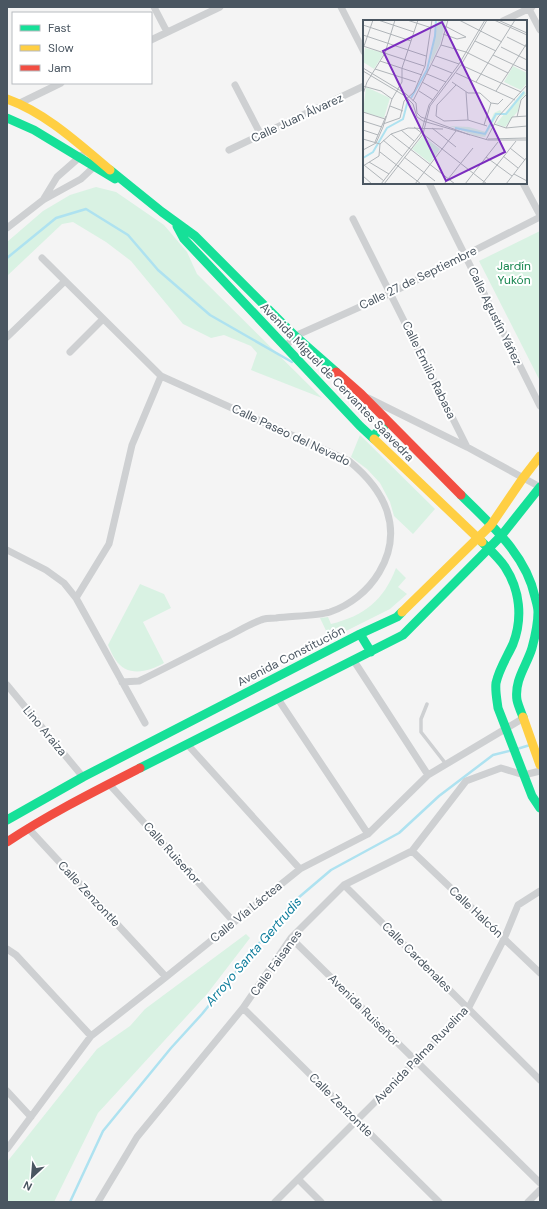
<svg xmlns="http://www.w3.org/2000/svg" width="547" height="1209" viewBox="0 0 547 1209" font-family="'DM Sans',sans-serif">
<rect width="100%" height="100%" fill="#f4f4f4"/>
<!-- green -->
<path fill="#d9f2e3" d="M96 187 116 192 164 225 187 252 197 274 322 398 251 370 257 353 251 346 224 335 211 338 183 324 131 261 106 242 73 222 62 224 7 276V242L43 211 70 195Z
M540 231V381L479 261Z
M360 435 435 509 413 534 394 516 390 502 380 483 367 469 351 457Z
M396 568 406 578 398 587 407 594 390 609 330 639 320 618 328 617 331 624C364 616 384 600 396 568Z
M140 584 164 594 171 608 143 622 164 663C148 672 127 678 115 659 112 655 110 649 108 645Z
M246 934 250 938 207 994 98 1113 54 1202H7V1162L97 1049 130 1026 145 1009Z"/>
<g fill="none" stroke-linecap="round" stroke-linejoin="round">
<!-- stream -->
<path stroke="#aee2f0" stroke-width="2.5" d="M7 258 56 218 86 209 128 235 158 270 210 315 292 362
M517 749 530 745
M70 1202 103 1131 171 1048 202 1014 291 904 331 870 399 833 439 796 493 755 513 750"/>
<!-- lane -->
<path stroke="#ced0d2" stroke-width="3.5" d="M427 704 421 719V732L446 764"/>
<!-- street -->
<path stroke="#ced0d2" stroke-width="7" d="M154 7 167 32
M341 7 364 52
M528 7 540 30
M503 21 532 7
M151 40 220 7
M235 85 261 135
M20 103 61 83
M229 150 364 86
M429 183 540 406
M523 183 540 215
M43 200 57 177 82 155
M353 219 467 447
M7 228 43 200 81 179 96 165
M42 258 161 376 349 461C366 475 380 490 387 511 401 554 371 598 330 612 317 616 291 616 276 618 271 618 265 618 261 620 247 625 234 634 220 640 193 654 166 668 139 681L122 682
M7 337 65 281
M286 346 295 336 391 293 540 217
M70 352 103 319
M368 398 467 447 540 487
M7 550 46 570 64 583 76 598 145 723
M76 598 109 544 132 445 161 376
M354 661 428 775
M7 685 83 777
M278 699 368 834
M187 744 300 869
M109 784 234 922
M28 828 166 977
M412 851 540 973
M344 885 540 1080
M291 938 540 1183
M7 949 16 955 91 1036
M243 1008 439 1202
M7 1091 31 1117
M7 1149 91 1036 166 977 300 869 368 834 428 775 522 719
M298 1179 321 1202
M98 1202 137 1137 243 1008 291 938 344 885 412 851 466 781 501 768 524 775 540 771
M275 1202 468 1009 504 939 518 905 540 891
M528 1202 540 1190"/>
<!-- fast -->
<path stroke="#16e098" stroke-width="9" d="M7 118 34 130 115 179
M110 170 162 212 195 236 295 336 336 372
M177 226 184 239 360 426 374 439
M372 437 388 422
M461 495C490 524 526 554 535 597 536 601 538 607 538 612 538 623 535 637 532 648 527 665 514 680 517 700 518 705 521 712 523 717
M482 542C490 550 499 558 505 567 520 590 523 618 513 644 507 657 499 669 496 683 495 691 497 700 498 708L532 796 540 808
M360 634 371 652
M140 768 403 635 501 536 540 487
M7 820 83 777 360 634 397 617 402 612"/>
<!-- slow -->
<path stroke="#ffcf43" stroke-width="9" d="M7 99C46 113 79 144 110 170
M374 439 482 542
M402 612 491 525 523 478 540 456
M523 717 540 765"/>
<!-- jam -->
<path stroke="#f24e42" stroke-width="9" d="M336 372 361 394 461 495
M7 842C49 814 95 791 140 768"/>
</g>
<g text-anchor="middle" stroke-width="4" stroke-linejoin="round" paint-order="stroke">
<!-- street labels -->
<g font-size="12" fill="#4a5661" stroke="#fff">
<text transform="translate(297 118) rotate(-25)" y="4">Calle Juan Álvarez</text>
<text transform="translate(418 278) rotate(-26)" y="4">Calle 27 de Septiembre</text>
<text transform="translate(495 316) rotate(64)" y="4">Calle Agustín Yáñez</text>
<text transform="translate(429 370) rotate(64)" y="4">Calle Emilio Rabasa</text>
<text transform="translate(337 382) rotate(46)" y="4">Avenida Miguel de Cervantes Saavedra</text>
<text transform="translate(291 435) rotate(25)" y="4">Calle Paseo del Nevado</text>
<text transform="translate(291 656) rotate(-27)" y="4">Avenida Constitución</text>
<text transform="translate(45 731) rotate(50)" y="4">Lino Araiza</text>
<text transform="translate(172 853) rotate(48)" y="4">Calle Ruiseñor</text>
<text transform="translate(89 894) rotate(47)" y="4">Calle Zenzontle</text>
<text transform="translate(246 912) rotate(-39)" y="4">Calle Vía Láctea</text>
<text transform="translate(476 912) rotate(43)" y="4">Calle Halcón</text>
<text transform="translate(417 957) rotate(45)" y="4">Calle Cardenales</text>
<text transform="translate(276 963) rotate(-54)" y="4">Calle Faisanes</text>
<text transform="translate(364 1010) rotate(45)" y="4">Avenida Ruiseñor</text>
<text transform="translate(421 1055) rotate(-46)" y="4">Avenida Palma Ruvelina</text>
<text transform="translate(341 1105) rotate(45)" y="4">Calle Zenzontle</text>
</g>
<!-- park labels -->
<g font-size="12" fill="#17864f" stroke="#fff">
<text x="514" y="270">Jardín<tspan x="514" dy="14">Yukón</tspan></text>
</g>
<!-- water labels -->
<g font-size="13" font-style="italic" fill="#0c7c9b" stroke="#fff">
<text transform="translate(253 951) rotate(-49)" y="5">Arroyo Santa Gertrudis</text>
</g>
</g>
<!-- overview -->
<g transform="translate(363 20)">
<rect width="164" height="164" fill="#f4f4f4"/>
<path d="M75 0H83L77 24 67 45ZM2 28 21 33 11 49 0 42ZM150 46 164 53V63L158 70 141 62ZM3 67 27 78 21 98 0 92ZM161 70 163 74 157 80 155 91 142 107 133 104ZM137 90 139 93 134 96 122 117 113 116 87 106 106 107 123 112 131 93ZM60 116 77 129 67 143 49 129Z" fill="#d9f2e3"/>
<path fill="none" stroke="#aee2f0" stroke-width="2" d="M48 78 64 50 72 16 73 0M92 108 122 114 133 94H143L161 72M0 138 10 132 24 108 40 99 45 80"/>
<path fill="none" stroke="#b0b5b9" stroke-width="1" d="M15 0 51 12M44 0 69 8M96 0 139 22M131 0 164 15M135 0 164 13M0 5 48 21M82 6 103 17M80 14 94 19 103 17M0 15 63 36M144 17 164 27M112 21 133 31M78 25 103 32 145 53 133 71M0 26 61 46M138 27 164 40M0 29 10 0M130 35 164 51M73 36 96 44M17 41 59 55M69 45 89 53M98 45 158 72M0 48 43 74 53 83 54 93 58 97 107 115M12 49 53 62M0 51 42 76 50 84 54 97 60 101 125 120H164M93 53 152 80M145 53 164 23M64 54 83 62M59 62 75 71M89 62 105 73H117L128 83M113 62 152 0M93 65 74 85 73 96 81 101 105 100 124 106M0 66 18 71 29 79M56 71 70 80M103 72 105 100M0 74 4 62 22 33 32 0M50 81 78 25 85 0M128 83 135 84 140 79M27 86 40 91M0 92 22 99M154 97 158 80 164 74M0 101 19 107M20 104 37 98 41 81 51 72 62 46 69 0M131 104 143 108 164 106M121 105 128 83M51 107 124 164M69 108 93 127M143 108 149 97 164 96M0 110 15 115M38 110 51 121M28 114 92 164M0 119 17 124M125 119 164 118M20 120 39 136M123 120 135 97 164 65M12 122 23 96M17 124 28 114 45 108 80 109M147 128 162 140M0 130 13 123 20 107 29 79 39 62V48L55 0M17 132 58 164M140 136 155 148M41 137 72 161M123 137 149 156M6 142 26 154M1 145 21 161M0 146 16 136 17 124M151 154 164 161M0 156 9 164M18 164 58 113 66 85 96 44 122 0M21 164 60 114 67 86 98 45 124 0M52 164 93 111M81 164 110 128M102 164 135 122M119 164 153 121M143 164 164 137"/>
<path fill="#7b2cbf" fill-opacity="0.15" stroke="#7b2cbf" stroke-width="2" d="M79 2 142 132 83 161 20 31Z"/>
<rect width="164" height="164" fill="none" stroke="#4a5661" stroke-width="2"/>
</g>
<!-- border -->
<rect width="547" height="1209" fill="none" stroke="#4a5661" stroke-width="16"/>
<!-- legend -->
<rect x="12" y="12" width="140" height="72" fill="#ffffff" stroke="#b7bbc0"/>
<rect x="20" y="25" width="20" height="6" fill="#16e098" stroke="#b7bbc0"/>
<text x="48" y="32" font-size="12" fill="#4a5661">Fast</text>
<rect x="20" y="45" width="20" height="6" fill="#ffcf43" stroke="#b7bbc0"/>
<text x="48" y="52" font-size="12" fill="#4a5661">Slow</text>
<rect x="20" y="65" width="20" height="6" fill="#f24e42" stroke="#b7bbc0"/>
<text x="48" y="72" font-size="12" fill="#4a5661">Jam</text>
<!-- north arrow -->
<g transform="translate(32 1177) rotate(206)" stroke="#ffffff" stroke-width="3" paint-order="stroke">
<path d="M0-3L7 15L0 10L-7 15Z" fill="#4a5661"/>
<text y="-6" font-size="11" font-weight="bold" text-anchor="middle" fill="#4a5661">N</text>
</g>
</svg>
